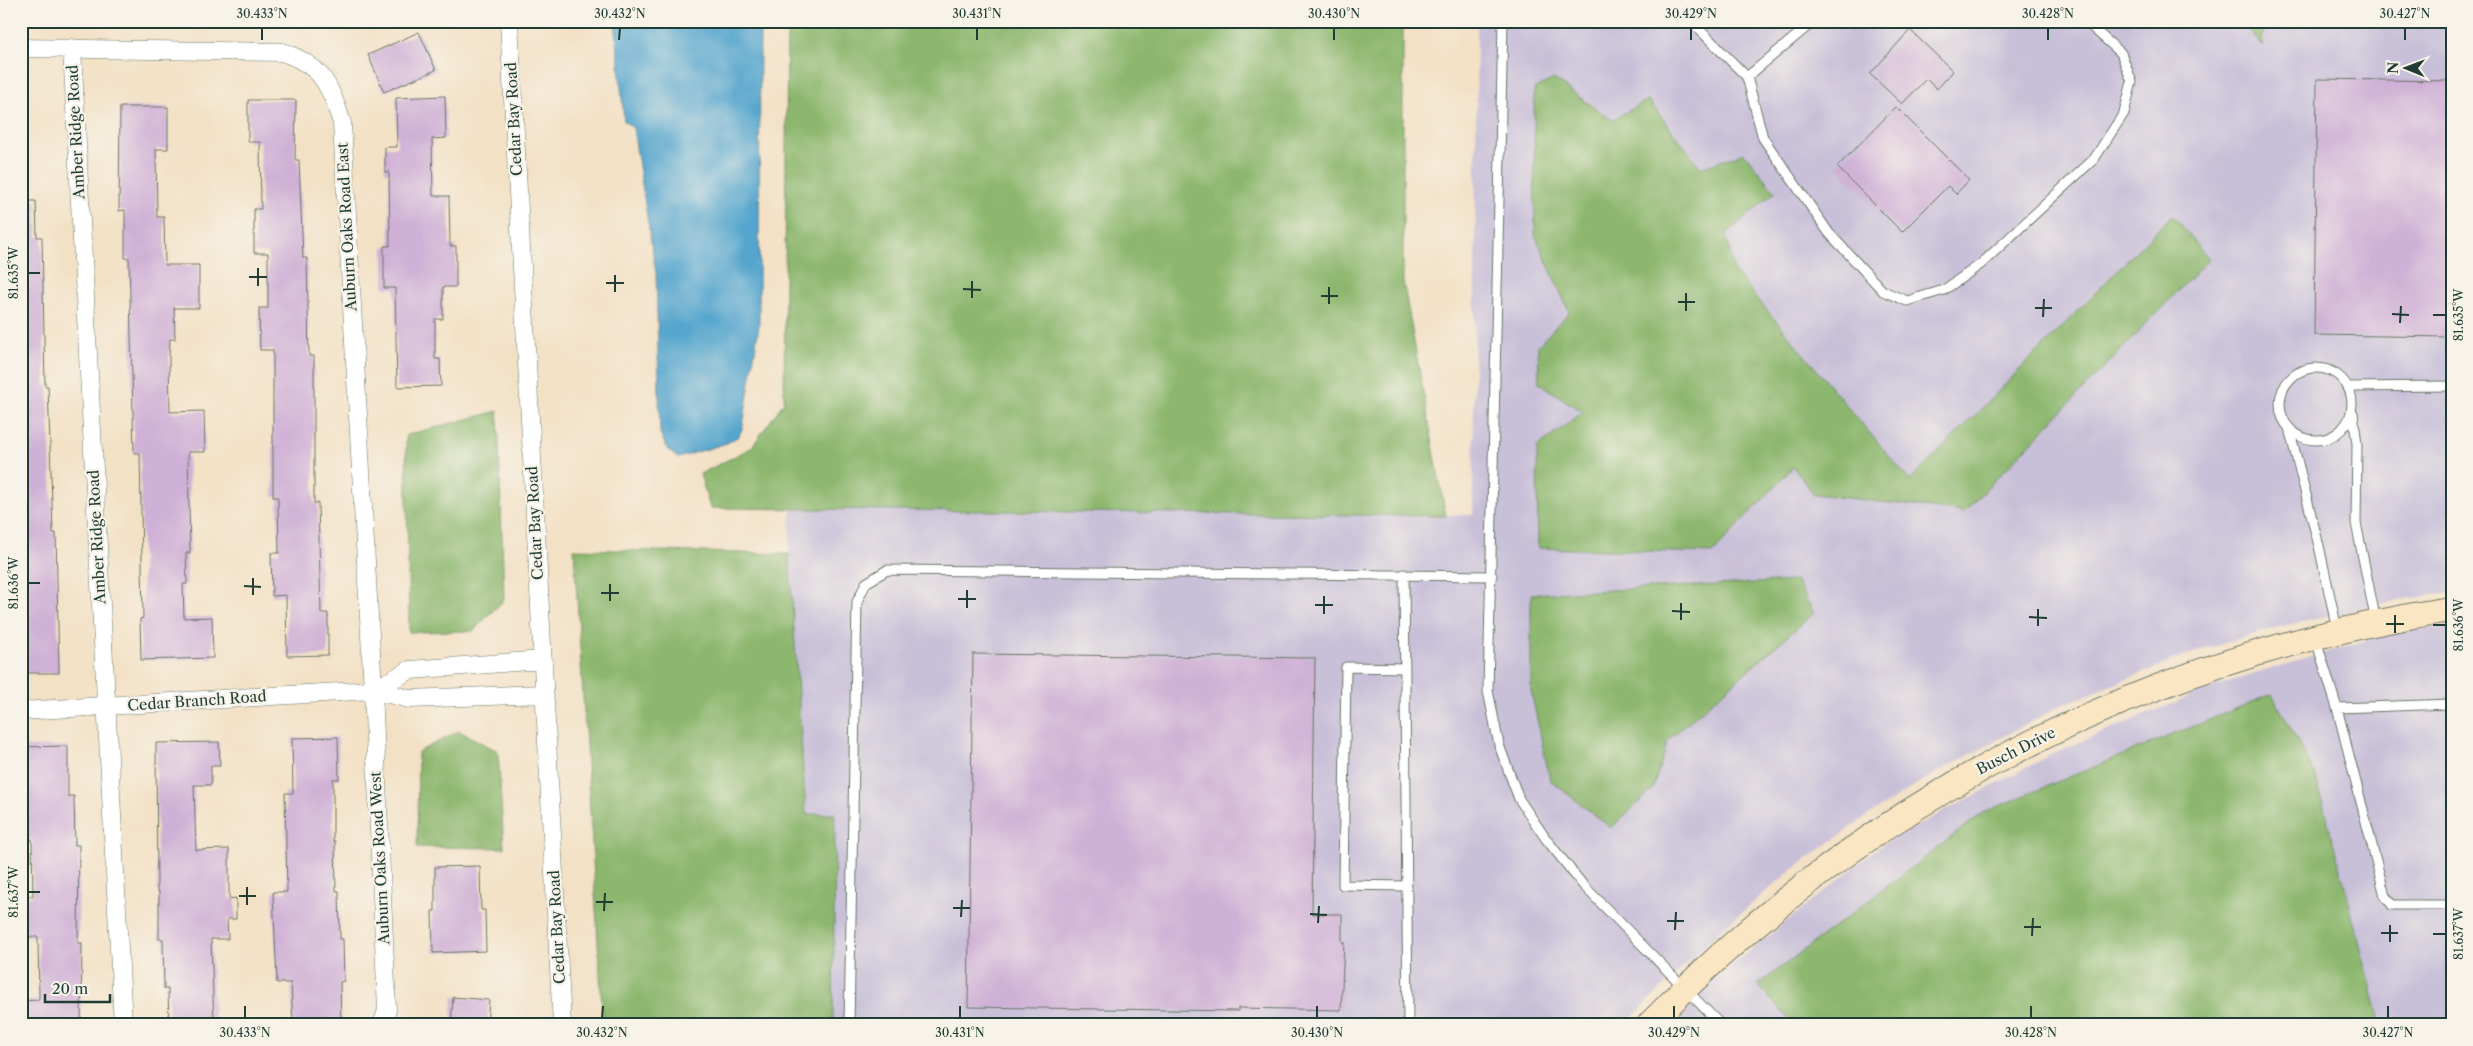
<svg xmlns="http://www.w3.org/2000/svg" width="2473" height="1046" viewBox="0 0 2473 1046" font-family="'Libre Caslon Text',serif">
<rect width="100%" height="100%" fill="#f7f3e8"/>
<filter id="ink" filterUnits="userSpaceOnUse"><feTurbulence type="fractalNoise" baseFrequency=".02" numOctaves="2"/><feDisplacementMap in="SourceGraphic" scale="10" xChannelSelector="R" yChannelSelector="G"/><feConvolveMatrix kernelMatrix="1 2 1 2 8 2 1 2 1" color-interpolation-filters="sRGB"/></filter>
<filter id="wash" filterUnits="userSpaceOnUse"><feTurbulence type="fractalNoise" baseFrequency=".0096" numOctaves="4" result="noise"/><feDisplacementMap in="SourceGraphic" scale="20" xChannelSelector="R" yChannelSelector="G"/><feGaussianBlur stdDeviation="1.12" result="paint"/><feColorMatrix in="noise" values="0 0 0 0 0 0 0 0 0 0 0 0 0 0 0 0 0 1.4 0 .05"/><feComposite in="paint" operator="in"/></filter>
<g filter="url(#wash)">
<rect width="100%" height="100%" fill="#f3e1c6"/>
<!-- industrial -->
<path fill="#c8bfd8" d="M1477 21H2452V592L2399 600 2275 628 2196 652 2064 704 1925 779 1864 818 1792 870 1717 933 1625 1025H833L835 814 806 815 789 554 791 509 1473 515Z
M2452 625V1025H1671L1706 986 1883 844 2052 754 2212 687 2386 634Z"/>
<!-- forest -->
<path fill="#8db76e" stroke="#567a51" d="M787 21H1403V281L1446 516 710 508 700 474 751 448 784 402Z
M2241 21H2264L2262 46Z
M1554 79 1612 120 1648 100 1701 168 1744 153 1775 192 1726 234 1734 271 1910 481 2172 215 2209 259 1964 512 1814 494 1793 467 1713 553 1538 548 1537 447 1583 412 1539 383 1538 346 1569 312 1535 235 1534 89Z
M498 411 504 600 473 631 409 632 406 435Z
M574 549 789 554 806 814H835L833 1025H603Z
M1796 581 1814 613 1668 740 1653 789 1611 828 1550 780 1531 691V594Z
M2272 694 2315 773 2381 1025H1794L1758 985 1984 812Z
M459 731 498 751 504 848 417 847 418 752Z"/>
<!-- water -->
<path fill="#54a5ce" stroke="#3a7181" d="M615 21H760L759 326 743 426 739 436 727 443 678 458 667 449 660 433 656 273 633 128 624 121Z"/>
<g id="blocks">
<!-- building -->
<path fill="#cfb0d6" d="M1910 30 1953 71 1937 89 1926 79 1902 104 1870 74Z
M419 32 436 70 384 92 368 55Z
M2317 79 2452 81V337L2314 335Z
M445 96 446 138 432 139 433 196H449L450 246H456V287H443V319H435V359H440L441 386 397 387 395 288H384V246H390L389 172H385V147H397L396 98Z
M248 100H296L295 160H299L303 258H307L309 356H314V503H318L321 613H328V655L287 656 286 595 272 596 271 553H279L278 497H273V350H260L259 308H268V253H254V209H261L260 142H248Z
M120 107H168V149H156L157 217H164L165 265H199V308H174L175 339H170L169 356 170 412 204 411 205 452H188L190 553H186L187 584H183L184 618 212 617 213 658 141 660 140 619 143 618 140 453H134L129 258H125V210L119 211Z
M1896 107 1969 180 1956 194 1948 186 1902 232 1837 167Z
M21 201H36L37 237H42L45 386H48L53 533H56L59 673H21Z
M973 654 1315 658 1312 914H1342V942H1344L1341 1010 1238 1008V1011L968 1007Z
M338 737 339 779H333V841H335L336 891H339L340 939H343L344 981 340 982 341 1025H293L291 983H277L273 892H287L285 793H293L292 738Z
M219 742 220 766H211V785H194L196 850 229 849V899L236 898V919H227L228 939H211L214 1025H169L168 989H164L163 939H159V891H157L156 743Z
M68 746V796H74L75 845H79L78 943H82L81 1025H21V1001L39 1000 38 937H21V896H33L32 839 21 840V747Z
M480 866 481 910H485L486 951 433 953 432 911H435V867Z
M453 997 489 1000 487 1025H451Z"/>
</g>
</g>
<g filter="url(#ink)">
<use href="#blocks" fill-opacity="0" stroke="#697667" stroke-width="1"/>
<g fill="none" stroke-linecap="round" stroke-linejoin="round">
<!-- lane casing -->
<g stroke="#697667" stroke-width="11">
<path id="lane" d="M1503 21 1488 691 1499 745 1519 799 1546 839 1583 885 1721 1025
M1691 21 1747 77 1763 138 1829 233 1883 291 1907 301 1944 290 1981 264 2094 159 2124 113 2132 82 2121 53 2085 21
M1747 77 1814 21
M2280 404a36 36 0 1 1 72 0a36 36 0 1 1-72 0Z
M2348 387 2452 386
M2353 413 2357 444 2356 523 2376 622
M2289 428 2319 546 2337 629
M1404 574 1408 1025
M2316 640 2337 708 2385 896 2392 905H2452
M1405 668 1346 667 1343 885 1407 886
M2337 708 2452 704
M849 1025 857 602 866 583 887 570 1492 576"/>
</g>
<!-- street casing -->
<g stroke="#697667" stroke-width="19">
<path id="street" d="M509 21 562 1025
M21 48 282 52C323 66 329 84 342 123L373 690 387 1010 382 1025
M72 48 123 1025
M543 660 410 670 373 690 409 699 544 694
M21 711 373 690"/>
</g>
<!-- secondary casing -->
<g stroke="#697667" stroke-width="27">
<path id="secondary" d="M1649 1025C1864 800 2145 657 2452 609"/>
</g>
<!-- lane -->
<use href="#lane" stroke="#fff" stroke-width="9"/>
<!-- street -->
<use href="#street" stroke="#fff" stroke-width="18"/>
<!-- secondary -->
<use href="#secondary" stroke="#fbe6c4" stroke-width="25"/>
</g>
</g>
<!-- ticks -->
<path fill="none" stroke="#1f3d34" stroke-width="2" d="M262 40V28M619 40 620 28M977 40V28M1334 40V28M1691 40V28M2048 40V28M2405 40V28M28 273H40M249 277H267M606 283H624M258 286V268M963 289 981 290M615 292V275M1321 296H1338M972 298V281M1678 302H1695M1329 304V287M2035 308H2052M1686 311V293M2392 314 2409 315M2433 315H2446M2043 317 2044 299M2400 323 2401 306M28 583H40M244 586 261 587M601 593H619M253 595V578M958 599H976M610 601V584M1315 605H1333M967 608V590M1672 611 1690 612M1324 614V596M2029 617 2047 618M1681 620V603M2386 624H2404M2433 625H2446M2038 626V609M2395 633V615M28 892H40M239 896H256M596 902H613M247 905V887M953 908H970M604 911 605 893M1310 914 1327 915M961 917 962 900M1667 921H1684M1318 923 1319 906M2024 927H2041M1675 930 1676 912M2381 933H2398M2433 934H2446M2032 936 2033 918M2390 942V925M245 1018V1006M602 1018 603 1006M960 1018V1006M1317 1018V1006M1674 1018V1006M2031 1018V1006M2388 1018V1006"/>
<g text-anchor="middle" stroke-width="4.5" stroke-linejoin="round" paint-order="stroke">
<!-- street labels -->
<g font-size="15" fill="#1f3d34" stroke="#f7f3e8">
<text transform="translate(514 119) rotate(-93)" y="5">Cedar Bay Road</text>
<text transform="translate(76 132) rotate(-93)" y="5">Amber Ridge Road</text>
<text transform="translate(347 227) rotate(-93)" y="5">Auburn Oaks Road East</text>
<text transform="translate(535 523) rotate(-93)" y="5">Cedar Bay Road</text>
<text transform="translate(97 537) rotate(-93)" y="5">Amber Ridge Road</text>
<text transform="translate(197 701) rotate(-4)" y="5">Cedar Branch Road</text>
<text transform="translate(2016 751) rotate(-27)" y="5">Busch Drive</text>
<text transform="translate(380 858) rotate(-93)" y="5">Auburn Oaks Road West</text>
<text transform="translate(557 927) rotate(-93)" y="5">Cedar Bay Road</text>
</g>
</g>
<!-- margin -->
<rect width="2473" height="1046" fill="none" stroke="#f7f3e8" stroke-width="55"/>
<!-- north arrow -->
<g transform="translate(2406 68) rotate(271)" stroke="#f7f3e8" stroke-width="4" paint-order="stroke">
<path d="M0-4L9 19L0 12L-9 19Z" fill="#1f3d34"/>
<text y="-8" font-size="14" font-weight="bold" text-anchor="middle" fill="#1f3d34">N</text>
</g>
<!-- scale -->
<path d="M45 994v8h65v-8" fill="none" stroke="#1f3d34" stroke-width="2.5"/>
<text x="52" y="994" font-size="15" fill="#1f3d34" stroke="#f7f3e8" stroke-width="4" paint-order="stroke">20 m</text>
<rect x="28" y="28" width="2418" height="990" fill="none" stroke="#1f3d34" stroke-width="2"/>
<g font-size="12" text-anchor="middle" fill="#1f3d34">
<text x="262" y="18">30.433°N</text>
<text x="620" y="18">30.432°N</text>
<text x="977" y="18">30.431°N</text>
<text x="1334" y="18">30.430°N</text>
<text x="1691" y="18">30.429°N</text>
<text x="2048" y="18">30.428°N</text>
<text x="2405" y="18">30.427°N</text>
<text transform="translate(14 273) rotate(-90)" y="4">81.635°W</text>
<text transform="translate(2459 315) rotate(-90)" y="4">81.635°W</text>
<text transform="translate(14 583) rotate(-90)" y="4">81.636°W</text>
<text transform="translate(2459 625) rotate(-90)" y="4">81.636°W</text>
<text transform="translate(14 892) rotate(-90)" y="4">81.637°W</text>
<text transform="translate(2459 934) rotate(-90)" y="4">81.637°W</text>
<text x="245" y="1037">30.433°N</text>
<text x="602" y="1037">30.432°N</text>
<text x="960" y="1037">30.431°N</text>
<text x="1317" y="1037">30.430°N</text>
<text x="1674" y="1037">30.429°N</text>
<text x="2031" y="1037">30.428°N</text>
<text x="2388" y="1037">30.427°N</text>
</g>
</svg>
